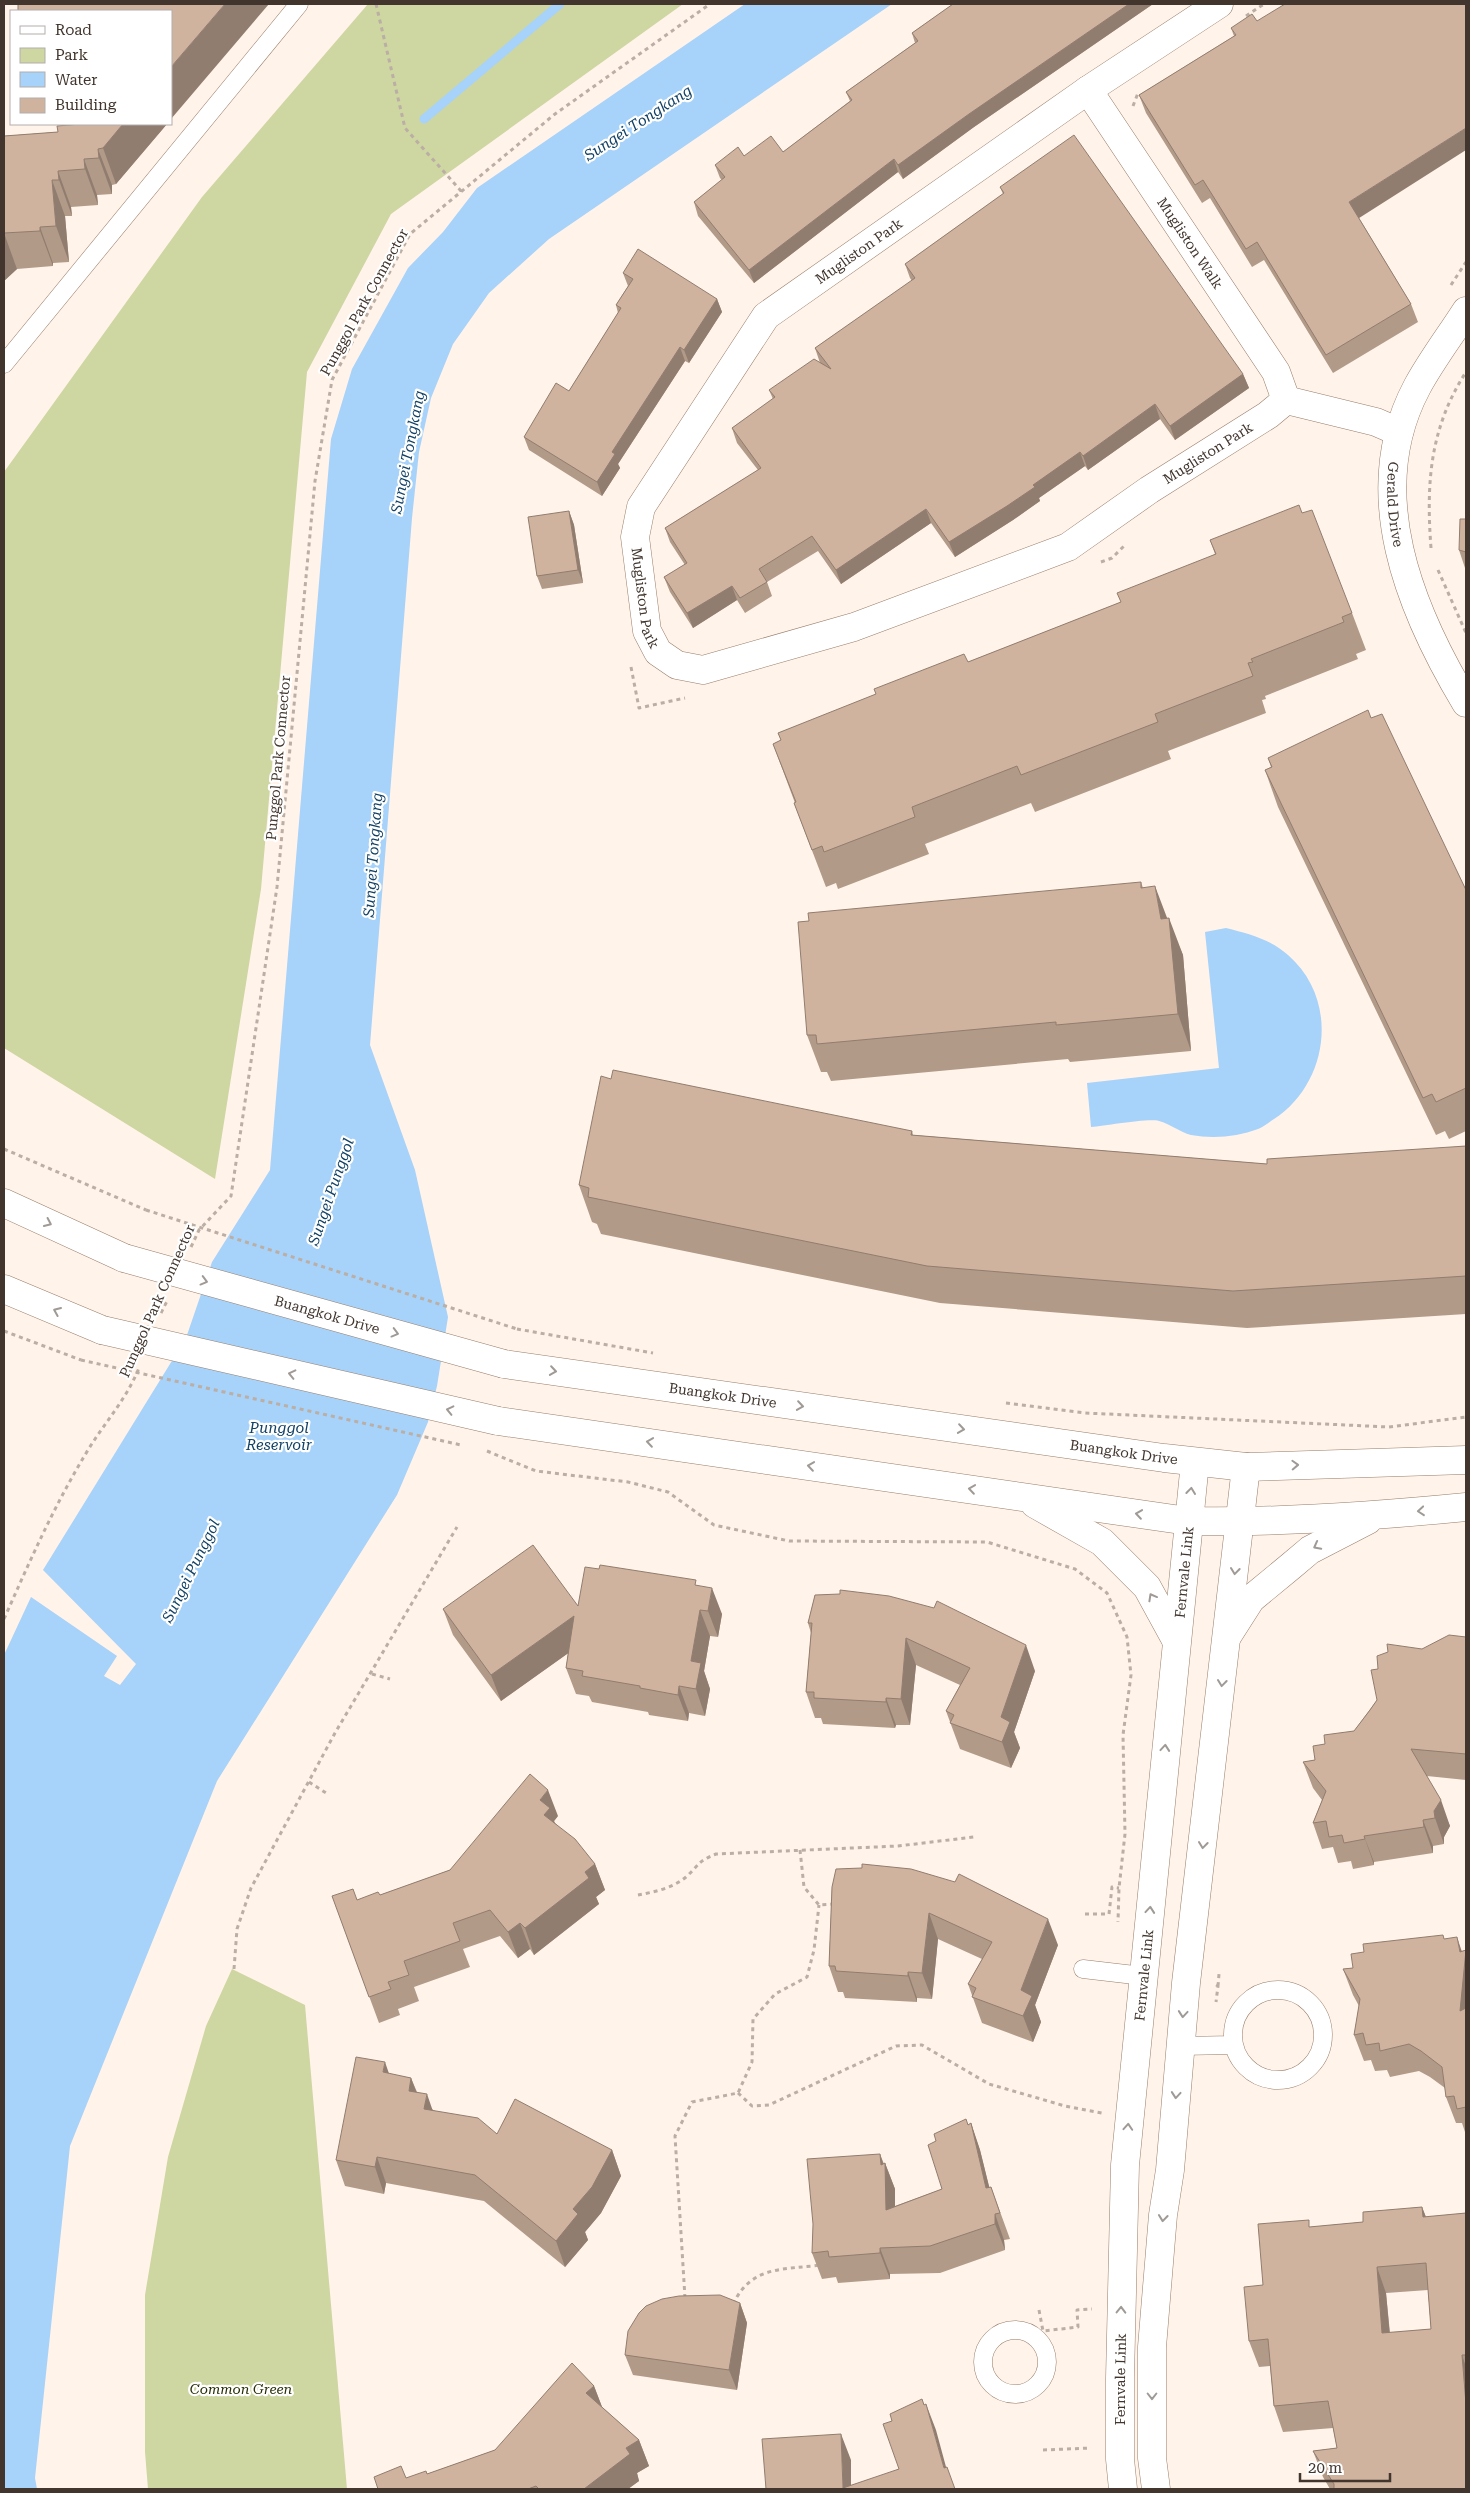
<svg xmlns="http://www.w3.org/2000/svg" width="1470" height="2493" viewBox="0 0 1470 2493" font-family="'Roboto Serif',serif">
<rect width="100%" height="100%" fill="#fff3ea"/>
<!-- green -->
<path fill="#ced6a2" d="M368 4H683L391 214 307 372 261 889 215 1179 4 1048V472L202 197Z
M232 1969 305 2005 347 2489H148L145 2452V2295L168 2157 206 2026Z"/>
<!-- water -->
<path fill="#a7d2f9" d="M745 4H892L549 239 489 293 453 344 431 398 419 452 412 518 370 1045 415 1170 448 1317 437 1386 428 1422 397 1495 217 1781 70 2146 35 2478 37 2489H4V1655L31 1597 117 1656 104 1676 120 1685 136 1664 43 1570 186 1338 212 1262 270 1170 331 439 352 369 408 268 443 232 477 188Z
M1226 928C1249 934 1270 939 1288 955 1340 1000 1329 1083 1274 1119 1269 1122 1264 1127 1258 1129 1237 1137 1213 1139 1191 1135 1180 1132 1170 1124 1159 1121 1147 1118 1106 1126 1091 1127L1087 1083 1219 1068 1205 932Z"/>
<g fill="none" stroke-linecap="round" stroke-linejoin="round">
<!-- stream -->
<path stroke="#a7d2f9" stroke-width="9" d="M424 119 560 4"/>
<!-- service casing -->
<g stroke="#987e6a" stroke-width="19">
<path id="service" d="M4 364 299 4
M1083 1969 1143 1976
M1233 2035a45 45 0 1 1 90 0a45 45 0 1 1-90 0Z
M1180 2046 1233 2045
M983 2362a32 32 0 1 1 64 0a32 32 0 1 1-64 0Z"/>
</g>
<!-- minor casing -->
<g stroke="#987e6a" stroke-width="29">
<g id="minor">
<path id="s1" d="M1219 4 1088 90 766 316 641 507 635 537 647 631 658 652 677 665 703 670 854 627 1068 547 1149 490 1268 415 1286 400"/>
<path id="s2" d="M1088 90 1276 372 1286 400"/>
<path id="s3" d="M1466 311C1450 336 1431 361 1417 387 1361 492 1410 610 1466 703"/>
<path d="M1286 400 1376 422 1399 432"/>
<path id="s4" d="M1123 2489 1120 2459V2378L1125 2165 1195 1462"/>
<path d="M1156 2489 1152 2458V2347L1163 2215 1170 2170 1186 1983 1246 1467"/>
</g>
</g>
<!-- primary casing -->
<g stroke="#987e6a" stroke-width="29">
<g id="primary">
<path d="M4 1203 124 1258"/>
<path d="M4 1289 102 1330"/>
<path id="s5" d="M504 1364 1164 1458 1246 1467 1466 1460"/>
<path d="M498 1421 1188 1521C1281 1523 1374 1516 1466 1507"/>
<path d="M1035 1504 1102 1542 1147 1587 1176 1640"/>
<path d="M1228 1635 1251 1599 1291 1566 1310 1550 1368 1520"/>
</g>
</g>
<!-- path -->
<path stroke="#baaea5" stroke-width="3" stroke-dasharray="4 4" stroke-linecap="butt" d="M376 4 405 128 461 191
M1246 16 1264 4
M1133 106 1138 93
M1451 285 1466 262
M1431 548C1426 482 1430 428 1466 372
M1101 562 1112 558 1124 546
M1438 570 1466 633
M631 667 639 708 685 698
M4 1149 146 1210
M191 1247 199 1230 231 1196 277 887 315 481 332 380 410 234 555 114 710 4
M161 1313 167 1301
M517 1329 653 1353
M4 1331 81 1360
M1006 1403 1085 1413 1389 1427 1466 1417
M487 1451 536 1471 628 1482 668 1492 714 1525 789 1541 987 1542 1075 1569 1107 1593 1127 1637 1131 1675 1123 1735 1125 1834 1119 1888 1118 1922
M4 1619C29 1563 53 1508 85 1455 103 1424 125 1402 139 1368
M372 1674 390 1679
M309 1782 326 1793
M800 1850 804 1887 819 1905 833 1904
M638 1895C654 1892 673 1888 686 1877 699 1865 698 1861 716 1854L898 1846 974 1837
M1085 1914H1109L1112 1887 1119 1888
M234 1969 237 1929 251 1888 335 1733 457 1527
M1216 1985 1218 1986 1216 2002
M1218 1986 1219 1974
M738 2093 752 2106 769 2105 896 2046 922 2045 989 2084 1065 2106 1102 2113
M685 2298 675 2136 692 2102 738 2093 752 2062 753 2019 775 1994 807 1977 814 1950 819 1905
M733 2304C752 2265 783 2270 821 2265
M1039 2310 1043 2331 1078 2327 1077 2310 1092 2309
M1043 2450 1091 2448"/>
<!-- service -->
<use href="#service" stroke="#fff" stroke-width="18"/>
<!-- minor -->
<use href="#minor" stroke="#fff" stroke-width="28"/>
<!-- primary -->
<use href="#primary" stroke="#fff" stroke-width="28"/>
<!-- primary-bridge casing -->
<g stroke="#987e6a" stroke-width="29" stroke-linecap="butt">
<g id="primary-bridge">
<path id="s6" d="M124 1258 504 1364"/>
<path d="M102 1330 498 1421"/>
</g>
</g>
<!-- path-bridge -->
<path stroke="#baaea5" stroke-width="3" stroke-dasharray="4 4" stroke-linecap="butt" d="M146 1210 517 1329
M81 1360 461 1445"/>
<!-- primary-bridge -->
<use href="#primary-bridge" stroke="#fff" stroke-width="28"/>
</g>
<!-- wall -->
<path fill="#b29a88" fill-rule="evenodd" d="M953 4H1153L974 127 903 179 898 172 754 283 698 216 694 202 722 180 720 178 715 165 744 156 783 152 850 101 846 92 915 43 912 33Z
M1231 28 1359 218 1411 304 1418 322 1333 373 1264 260 1252 267 1210 198 1202 203 1146 113 1139 95 1234 36Z
M81 124H167L116 184 112 185V194L97 195 98 205 71 207 72 216H65L69 262 53 263V266L17 269 4 281V136L58 132Z
M1000 187 1243 374 1249 388 1175 440 1160 419 1088 470 1085 466 1039 498 1040 501 1013 520 955 557 931 523 841 584 818 551 767 582 772 596 745 613 737 600 693 628 670 592 664 577 685 565 670 542 665 528 758 470 737 443 732 428 773 399 769 390 820 363 815 348 912 281 910 278 905 264 1003 194Z
M623 273 717 299 722 312 689 363 685 361 618 464 620 468 602 496 529 450 524 437 569 391 618 313 616 305 628 286Z
M569 511 574 525 583 583 542 589 537 576Z
M1302 513 1352 613 1366 650 1356 654 1358 659 1265 696 1266 699 1262 700 1266 713 1168 751 1171 759 1035 812 1031 803 925 844 929 854 838 889 836 883 826 887 808 840 794 803H795L773 744 781 740 778 733 968 662 1121 602 1215 554 1210 540Z
M1466 519V568H1465L1459 550Z
M1371 718 1466 890V1131L1449 1139 1445 1131 1436 1135 1278 807 1265 770 1271 767 1268 758Z
M1141 882 1143 888 1167 919 1183 955 1191 1051 1070 1062 1068 1059 831 1081 827 1072H821L807 1035Z
M611 1079 912 1131 913 1135 1267 1164 1466 1146V1314L1247 1328 940 1303 601 1234 597 1224 592 1222 579 1185Z
M698 1585 722 1614 718 1637 710 1636 704 1671 710 1689 705 1716 689 1713 688 1721 649 1715 648 1712 592 1702 589 1696 576 1694 566 1668 568 1653 501 1701 453 1635 443 1609 578 1606Z
M815 1595 1035 1671 1014 1732 1020 1748 1011 1768 960 1749 946 1711 960 1685 916 1665 910 1725H896L895 1728 823 1724 821 1718H815L806 1692 811 1633 808 1623Z
M1466 1637V1780L1427 1776 1450 1826 1444 1837V1844L1433 1846V1853L1374 1862V1865L1353 1869 1351 1861 1338 1863 1333 1847 1322 1849 1313 1823 1322 1800 1313 1788 1303 1762 1315 1760 1325 1744 1354 1731 1377 1700 1378 1669 1422 1649Z
M558 1816 554 1821 555 1823 595 1864 605 1890 596 1897 599 1904 534 1955 530 1949 518 1958 500 1936 463 1949 470 1967 414 1987 419 2001 398 2009 400 2015 379 2023 332 1896 357 1900 380 1895 450 1870Z
M832 1887 1058 1945 1035 2005 1041 2022 1033 2042 982 2023 968 1984 982 1959 938 1939 932 1999 917 1998V2002L845 1998 843 1992H838L829 1966Z
M1445 1939 1462 1951 1466 1950V2135L1462 2123H1456L1446 2097 1445 2088 1430 2077 1419 2071 1390 2077 1387 2070 1375 2071 1371 2060 1364 2061 1354 2035 1359 2006 1353 1995 1343 1969 1353 1968 1364 1952Z
M389 2074 411 2078 417 2092 433 2110 497 2134 612 2150 621 2176 601 2213 585 2232 588 2240 565 2267 484 2201 386 2183 384 2194 345 2186 336 2160Z
M971 2123 980 2150 989 2187H991L1010 2239 1004 2240 1005 2250 940 2273 890 2274V2279L838 2283 836 2277 822 2279 812 2253 880 2154 884 2164 885 2163 895 2189V2206L942 2189 936 2141Z
M1422 2207 1426 2217 1466 2213V2489H1330L1323 2477 1313 2451 1337 2448 1333 2428 1283 2432 1274 2406 1270 2366 1259 2367 1249 2341 1263 2285 1311 2227 1363 2222ZM1428 2290 1431 2329 1390 2333 1386 2293Z
M740 2303 747 2323 737 2390 633 2375 625 2355Z
M594 2386 602 2407 639 2440 649 2466 637 2473 639 2481 628 2489H378L406 2478 427 2474 495 2450Z"/>
<!-- shaded-wall -->
<path fill="#917d6f" d="M225 4H269L171 119V67Z
M1129 4H1153L974 127 903 179 898 165 969 114Z
M123 124H167L116 184 103 148Z
M1466 128V150L1356 220 1349 202Z
M98 149 112 185V194L99 158Z
M84 159 97 195 98 205 85 169Z
M894 159 898 172 754 283 749 270Z
M58 171 71 207 72 216 59 180Z
M52 180 65 216 69 262 56 226Z
M40 227 53 263V266L40 231Z
M4 233 17 269 4 281Z
M717 299 722 312 689 363 684 350Z
M680 347 685 361 618 464 620 468 602 496 597 482 612 452Z
M1243 374 1249 388 1175 440 1170 426Z
M1155 404 1160 419 1088 470 1083 456Z
M1080 452 1085 466 1039 498 1040 501 1013 520 955 557 949 542Z
M926 509 931 523 841 584 836 570Z
M569 511 574 525 583 583 578 570Z
M732 586 737 600 693 628 687 613Z
M1155 886 1169 923V918L1183 955 1191 1051 1178 1014Z
M712 1588 722 1614 718 1637 708 1611Z
M700 1610 710 1636 704 1671 710 1689 705 1716 696 1689 691 1661Z
M574 1616 584 1642 501 1701 491 1675Z
M906 1638 916 1665 910 1725 901 1699Z
M1026 1645 1035 1671 1014 1732 1020 1748 1011 1768 1002 1742 1001 1717Z
M679 1686 689 1713 688 1721 678 1695Z
M886 1698 896 1725 895 1728 886 1702Z
M548 1790 558 1816 554 1821 559 1834 544 1815 540 1800Z
M1441 1800 1450 1826 1444 1837V1844L1435 1818 1434 1811Z
M1423 1820 1433 1846V1853L1424 1827Z
M1364 1836 1374 1862V1865L1365 1839Z
M595 1864 605 1890 596 1897 599 1904 534 1955 525 1928 585 1872Z
M929 1913 938 1939 932 1999 922 1973Z
M1048 1919 1058 1945 1035 2005 1041 2022 1033 2042 1023 2016 1021 1990Z
M520 1923 530 1949 518 1958 508 1932Z
M1457 1937 1465 1961 1466 1953V2027L1460 2011V1952Z
M908 1972 917 1998V2002L908 1976Z
M385 2062 394 2088 383 2072Z
M411 2078 421 2104 409 2091Z
M427 2094 436 2120 424 2109Z
M971 2123 980 2150 996 2214 986 2188Z
M612 2150 621 2176 601 2213 585 2232 588 2240 565 2267 556 2241 573 2209Z
M880 2154 885 2169V2163L895 2189V2236L886 2210Z
M377 2157 386 2183 384 2194 375 2167Z
M1422 2207 1432 2233 1423 2217Z
M995 2214 1004 2240 1005 2250 995 2224Z
M880 2248 890 2274V2279L880 2253Z
M1377 2267 1386 2293 1392 2359 1382 2333Z
M740 2303 747 2323 737 2390 729 2370Z
M1462 2355 1466 2367V2404Z
M594 2386 604 2412 586 2393Z
M926 2404 936 2430 952 2489 944 2468Z
M841 2434 851 2460V2489H843Z
M639 2440 649 2466 637 2473 639 2481 628 2489H584L626 2448Z"/>
<!-- building -->
<path fill="#cfb39e" stroke="#917d6f" fill-rule="evenodd" d="M18 4H225L171 67V11H18Z
M953 4H1129L969 114 898 165 894 159 749 270 694 202 725 177 715 165 738 147 744 156 771 136 783 152 852 100 846 92 918 41 912 33Z
M1285 4H1466V128L1349 202 1411 304 1326 355 1257 242 1246 249 1203 180 1195 185 1139 95 1236 35 1231 28 1252 14 1257 21Z
M81 124H123L103 148 98 149 99 158 84 159 85 169 58 171 59 180H52L56 226 40 227V231L4 233V136L58 132 57 126Z
M1074 135 1243 374 1170 426 1155 404 1083 456 1080 452 1033 485 1035 487 1007 506 949 542 926 509 836 570 812 536 759 569 767 582 740 598 732 586 687 613 664 577 687 563 665 528 761 468 732 428 775 397 769 390 814 359 831 369 815 348 915 278 905 264 1004 193 1000 187Z
M638 249 717 299 684 350 680 347 612 452 615 454 597 482 524 437 556 383 569 391 621 308 616 305 633 279 623 273Z
M1299 505 1302 513 1312 510 1352 613 1342 617 1344 622 1251 659 1253 662 1248 663 1253 676 1155 714 1158 722 1021 775 1017 766 912 807 915 817 824 852 822 846 812 850 794 803 796 802 773 744 781 740 778 733 876 694 874 689 964 654 968 662 1121 602 1117 593 1216 554 1210 540Z
M569 511 578 570 537 576 528 517Z
M1460 519H1466V552L1459 550Z
M1368 710 1371 718 1382 714 1466 890V1088L1436 1102 1432 1094 1423 1098 1265 770 1272 767 1268 758Z
M1141 882V888L1155 886 1161 919 1169 918 1178 1014 1056 1025V1022L817 1044 816 1035H807L798 922 809 921 808 913Z
M613 1070 912 1131 911 1135 1267 1164V1159L1466 1146V1276L1233 1291 927 1266 588 1197 589 1188 579 1185 601 1076 611 1079Z
M533 1545 578 1606 585 1567 599 1569 600 1565 696 1580 695 1585 712 1588 708 1611 700 1610 691 1661 701 1663 696 1689 679 1686 678 1695 640 1688V1686L582 1676 583 1671 566 1668 574 1616 491 1675 443 1609Z
M840 1590 889 1596 934 1608 937 1601 1026 1645 1001 1717 1010 1722 1002 1742 950 1723 954 1715 946 1711 970 1668 906 1638 901 1699 886 1698V1702L814 1698V1692H806L812 1623H808L815 1595 840 1594Z
M1449 1635 1466 1637V1754L1411 1749 1441 1800 1434 1811 1435 1818 1423 1820 1424 1827 1364 1836 1365 1839 1344 1843 1342 1835 1329 1837 1326 1821 1313 1823 1326 1791 1303 1762 1315 1760 1313 1746 1325 1744 1324 1735 1354 1731 1370 1710 1377 1700 1371 1670 1378 1669 1377 1656 1388 1652 1387 1644 1422 1649Z
M530 1774 548 1790 540 1800 550 1808 544 1815 575 1839 595 1864 585 1872 589 1878 525 1928 520 1923 508 1932 490 1910 453 1923 460 1941 404 1961 409 1975 388 1982 391 1989 369 1997 332 1896 353 1889 357 1900 378 1892 380 1895 450 1870Z
M862 1864 911 1869 955 1882 959 1874 1048 1919 1021 1990 1032 1996 1023 2016 972 1997 976 1988 968 1984 992 1942 929 1913 922 1973 908 1972V1976L836 1971 835 1966H829L832 1887 836 1869 862 1868Z
M1443 1935 1444 1939 1457 1937 1460 1952 1466 1950 1460 2011 1466 2008V2107L1457 2109 1454 2096 1446 2097 1442 2067 1421 2051 1409 2044 1380 2051 1379 2043 1366 2045 1363 2033 1354 2035 1360 1999 1343 1969 1353 1968 1351 1954 1364 1952 1363 1944Z
M356 2057 385 2062 383 2072 411 2078 409 2091 427 2094 424 2109 478 2118 497 2134 515 2099 612 2150 592 2187 573 2209 578 2214 556 2241 475 2175 377 2157 375 2167 336 2160Z
M966 2119 968 2125 971 2123 986 2188 991 2187 1000 2213 995 2214V2224L930 2246 880 2248V2253L829 2257 828 2251 812 2253 813 2224 807 2159 880 2154 881 2165 885 2163 886 2210 942 2189 928 2145 936 2141 934 2134Z
M1422 2207 1423 2217 1466 2213V2355H1462L1466 2404V2489H1334V2484L1313 2451 1337 2448 1328 2401 1274 2406 1268 2339 1249 2341 1244 2287 1263 2285 1258 2224 1309 2220V2227L1363 2222V2212ZM1426 2263 1431 2329 1382 2333 1377 2267Z
M720 2295 740 2303 729 2370 625 2355 628 2331 639 2313 646 2306 662 2299 679 2296Z
M572 2363 594 2386 586 2393 639 2440 626 2448 630 2454 584 2489H539L536 2486 528 2489H378L374 2477 401 2466 406 2478 426 2471 427 2474 495 2450Z
M922 2399 924 2405 926 2404 944 2468 947 2467 955 2489H766L762 2439 841 2434 843 2488 899 2469 883 2424 892 2421 890 2414Z"/>
<!-- one-way arrows -->
<defs><path id="oneway-chevron" d="M-2-3.5L2.5 0L-2 3.5" fill="none" stroke-width="1.6" stroke-linecap="round" stroke-linejoin="round" transform="scale(1.25)"/></defs>
<g stroke="#a09a96">
<use href="#oneway-chevron" transform="translate(48 1223) rotate(25)"/>
<use href="#oneway-chevron" transform="translate(204 1281) rotate(15)"/>
<use href="#oneway-chevron" transform="translate(57 1311) rotate(-157)"/>
<use href="#oneway-chevron" transform="translate(395 1333) rotate(15)"/>
<use href="#oneway-chevron" transform="translate(553 1371) rotate(8)"/>
<use href="#oneway-chevron" transform="translate(292 1374) rotate(-167)"/>
<use href="#oneway-chevron" transform="translate(800 1406) rotate(8)"/>
<use href="#oneway-chevron" transform="translate(450 1410) rotate(-167)"/>
<use href="#oneway-chevron" transform="translate(961 1429) rotate(8)"/>
<use href="#oneway-chevron" transform="translate(650 1442) rotate(-172)"/>
<use href="#oneway-chevron" transform="translate(1295 1465) rotate(-2)"/>
<use href="#oneway-chevron" transform="translate(811 1466) rotate(-172)"/>
<use href="#oneway-chevron" transform="translate(972 1489) rotate(-172)"/>
<use href="#oneway-chevron" transform="translate(1191 1491) rotate(-83)"/>
<use href="#oneway-chevron" transform="translate(1421 1511) rotate(175)"/>
<use href="#oneway-chevron" transform="translate(1139 1514) rotate(-172)"/>
<use href="#oneway-chevron" transform="translate(1317 1546) rotate(152)"/>
<use href="#oneway-chevron" transform="translate(1235 1571) rotate(97)"/>
<use href="#oneway-chevron" transform="translate(1152 1597) rotate(-119)"/>
<use href="#oneway-chevron" transform="translate(1222 1683) rotate(97)"/>
<use href="#oneway-chevron" transform="translate(1165 1748) rotate(-85)"/>
<use href="#oneway-chevron" transform="translate(1203 1845) rotate(97)"/>
<use href="#oneway-chevron" transform="translate(1150 1910) rotate(-85)"/>
<use href="#oneway-chevron" transform="translate(1183 2014) rotate(95)"/>
<use href="#oneway-chevron" transform="translate(1176 2095) rotate(95)"/>
<use href="#oneway-chevron" transform="translate(1128 2127) rotate(-86)"/>
<use href="#oneway-chevron" transform="translate(1163 2218) rotate(96)"/>
<use href="#oneway-chevron" transform="translate(1121 2310) rotate(-89)"/>
<use href="#oneway-chevron" transform="translate(1152 2396) rotate(90)"/>
</g>
<g text-anchor="middle" stroke-width="4.5" stroke-linejoin="round" paint-order="stroke">
<!-- street labels -->
<g font-size="14" fill="#41352d" stroke="#fff">
<text dy="5" stroke="none"><textPath href="#s2" startOffset="184">Mugliston Walk</textPath></text>
<text transform="translate(859 251) rotate(-35)" y="5">Mugliston Park</text>
<text transform="translate(364 302) rotate(-61)" y="5">Punggol Park Connector</text>
<text dy="5" stroke="none"><textPath href="#s1" startOffset="1531">Mugliston Park</textPath></text>
<text dy="5" stroke="none"><textPath href="#s3" startOffset="212">Gerald Drive</textPath></text>
<text dy="5" stroke="none"><textPath href="#s1" startOffset="871">Mugliston Park</textPath></text>
<text transform="translate(278 758) rotate(-85)" y="5">Punggol Park Connector</text>
<text transform="translate(157 1301) rotate(-66)" y="5">Punggol Park Connector</text>
<text dy="5" stroke="none"><textPath href="#s6" startOffset="211">Buangkok Drive</textPath></text>
<text dy="5" stroke="none"><textPath href="#s5" startOffset="221">Buangkok Drive</textPath></text>
<text dy="5" stroke="none"><textPath href="#s5" startOffset="626">Buangkok Drive</textPath></text>
<text dy="5" stroke="none"><textPath href="#s4" startOffset="920">Fernvale Link</textPath></text>
<text dy="5" stroke="none"><textPath href="#s4" startOffset="515">Fernvale Link</textPath></text>
<text dy="5" stroke="none"><textPath href="#s4" startOffset="110">Fernvale Link</textPath></text>
</g>
<!-- park labels -->
<g font-size="14" font-style="italic" fill="#282d03" stroke="#fff">
<text x="241" y="2394">Common Green</text>
</g>
<!-- water labels -->
<g font-size="15" font-style="italic" fill="#114165" stroke="#fff">
<text transform="translate(638 123) rotate(-33)" y="5">Sungei Tongkang</text>
<text transform="translate(408 452) rotate(-79)" y="5">Sungei Tongkang</text>
<text transform="translate(373 855) rotate(-86)" y="5">Sungei Tongkang</text>
<text transform="translate(331 1192) rotate(-71)" y="5">Sungei Punggol</text>
<text x="279" y="1433">Punggol<tspan x="279" dy="17">Reservoir</tspan></text>
<text transform="translate(191 1571) rotate(-64)" y="5">Sungei Punggol</text>
</g>
</g>
<!-- border -->
<rect width="1470" height="2493" fill="none" stroke="#41352d" stroke-width="10"/>
<!-- legend -->
<rect x="10" y="10" width="162" height="115" fill="#ffffff" stroke="#b3aeab"/>
<rect x="20" y="26" width="25" height="8" fill="#ffffff" stroke="#b3aeab"/>
<text x="55" y="35" font-size="15" fill="#41352d">Road</text>
<rect x="20" y="48" width="25" height="15" fill="#ced6a2" stroke="#b3aeab"/>
<text x="55" y="60" font-size="15" fill="#41352d">Park</text>
<rect x="20" y="72" width="25" height="15" fill="#a7d2f9" stroke="#b3aeab"/>
<text x="55" y="85" font-size="15" fill="#41352d">Water</text>
<rect x="20" y="98" width="25" height="15" fill="#cfb39e" stroke="#b3aeab"/>
<text x="55" y="110" font-size="15" fill="#41352d">Building</text>
<!-- scale -->
<path d="M1300 2473v8h90v-8" fill="none" stroke="#41352d" stroke-width="2.5"/>
<text x="1308" y="2473" font-size="15" fill="#41352d" stroke="#ffffff" stroke-width="4" paint-order="stroke">20 m</text>
</svg>
